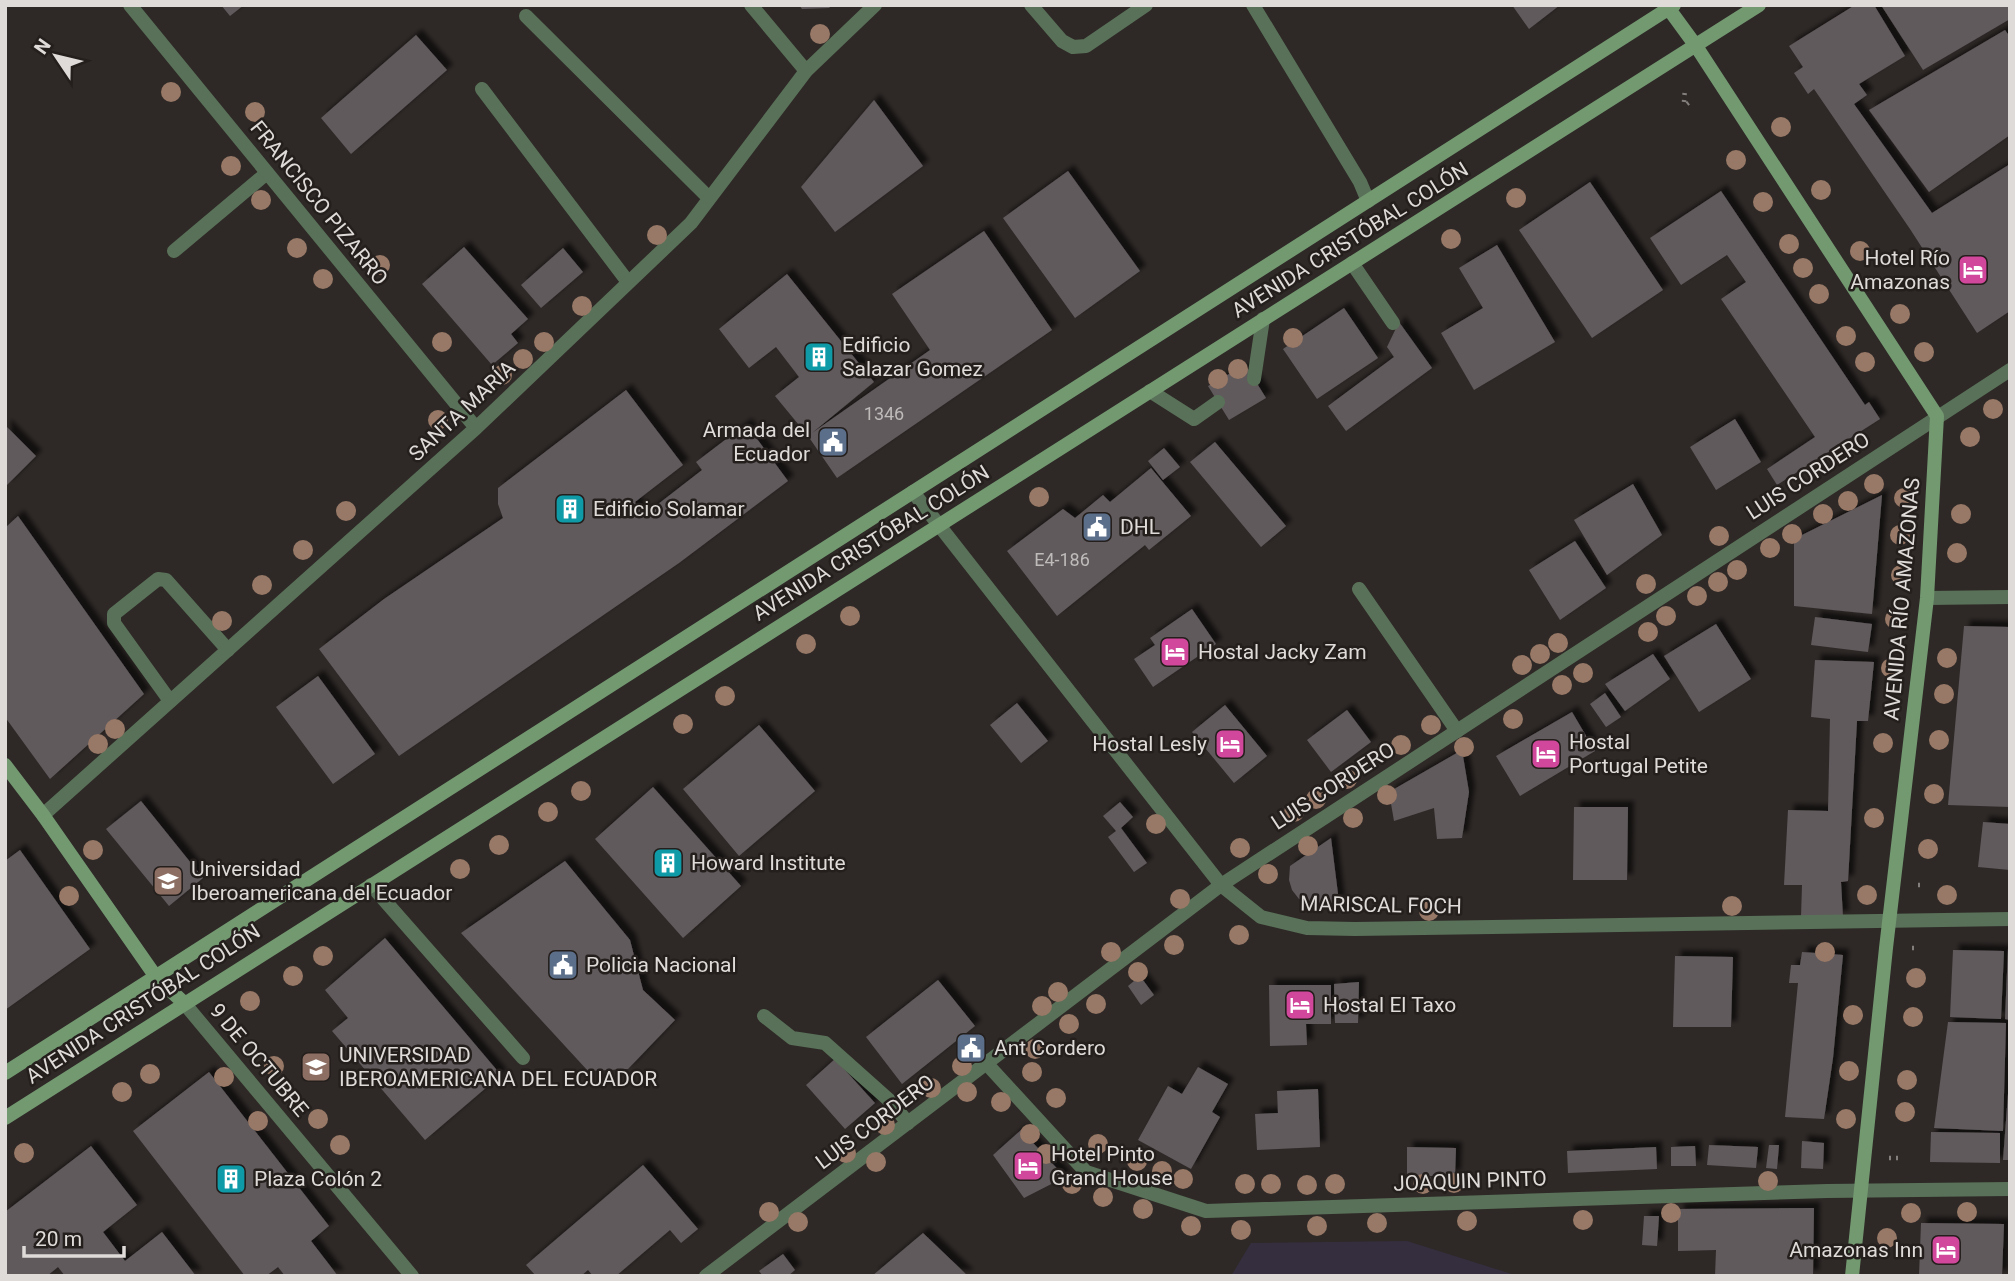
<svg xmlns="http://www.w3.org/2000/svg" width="2015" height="1281" viewBox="0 0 2015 1281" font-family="Roboto,sans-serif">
<defs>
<filter id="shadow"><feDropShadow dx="6" dy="-6" stdDeviation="2" flood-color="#0009"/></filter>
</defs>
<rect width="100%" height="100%" fill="#2e2927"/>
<!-- education -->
<path fill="#352e3e" d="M1407 1241 1518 1276H1231L1251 1243Z"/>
<!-- building -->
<path fill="#605a5c" filter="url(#shadow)" d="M221 5H244L230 16Z
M799 5H832L829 8 802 9Z
M1512 5H1560L1529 29Z
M1855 5H1874L1905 56 1859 84 1867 95 1854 104 1932 213 2010 164V311L1977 333 1910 229 1814 89 1808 94 1794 73 1803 67 1789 46Z
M1881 5H2010V19L1923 70Z
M2005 30 2010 37V135L1929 192 1869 110Z
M416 35 447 70 351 154 321 118Z
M874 100 923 166 835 232 801 187Z
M1068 171 1140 271 1075 318 1003 218Z
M1590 182 1663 290 1592 338 1519 230Z
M1721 191 1865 405 1869 402 1880 419 1777 485 1767 469 1815 437 1721 299 1746 282 1727 255 1681 285 1650 238Z
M984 231 1052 330 837 478 808 436 775 396 799 377 776 347 749 368 719 329 787 274 874 382 812 433 930 350 892 294Z
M1497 245 1555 342 1474 390 1441 333 1483 308 1459 268Z
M464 247 528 319 511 334 518 343 492 365 422 284Z
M563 248 583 272 541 308 521 285Z
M1344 308 1378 358 1317 399 1283 349Z
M1399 322 1432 368 1346 431 1328 406 1394 357 1387 347Z
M1248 369 1266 398 1229 420 1208 386 1229 374Z
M626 390 683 465 635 502 644 515 702 470 696 462 746 424 788 481 679 563 399 756 319 649 384 599 503 518 498 504V488Z
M1735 419 1761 462 1716 490 1690 447Z
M5 425 36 456 5 487Z
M1215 442 1286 526 1261 547 1190 462Z
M1164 448 1180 467 1163 480 1148 461Z
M1151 468 1191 516 1149 550 1145 545 1057 616 1007 551 1063 509 1075 518 1103 495 1110 502Z
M1633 484 1662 535 1607 575 1574 520Z
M1882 495 1872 614 1794 606V539Z
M18 516 144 694 50 779 5 717V528Z
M1575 541 1606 588 1560 620 1529 570Z
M1192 609 1216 644 1153 687 1134 659 1155 645 1150 638Z
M1815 617 1872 624 1868 652 1811 645Z
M1716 624 1751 679 1699 712 1664 656Z
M1964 626 2010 627V807L1948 805Z
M1653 654 1670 679 1625 711 1605 684Z
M1815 660 1874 662 1868 721H1857L1848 881 1841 882 1843 917H1801L1802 885H1784L1788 810 1828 811 1830 719 1811 717Z
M318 676 375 754 333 784 276 707Z
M1605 693 1621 717 1606 727 1590 704Z
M1017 703 1048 741 1021 763 990 725Z
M1225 705 1267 756 1234 783 1192 732Z
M1347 710 1371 742 1331 772 1307 740Z
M1572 712 1595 751 1520 796 1496 756Z
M759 725 815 791 739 856 683 789Z
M1462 750 1469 792 1462 838 1437 839 1434 808 1394 821 1389 792Z
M653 787 741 886 683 938 595 839Z
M141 801 203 878 169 906 106 829Z
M1120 802 1133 817 1121 828 1147 863 1134 872 1108 837 1116 831 1103 816Z
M1574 807H1628L1627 880H1573Z
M1983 822 2010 824V870L1978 867Z
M1331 838 1339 902 1314 905 1299 899 1292 890 1289 880 1290 866Z
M20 850 90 949 5 1010V861Z
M565 861 630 940 643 990 675 1020 628 1069 588 1071 461 933Z
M385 938 501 1075 425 1140 332 1031 348 1018 325 990Z
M2008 949H2010V1020L2005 1019Z
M1953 950 2004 951 2001 1019 1950 1017Z
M1802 952 1843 955 1833 1058 1824 1119 1785 1117 1798 983H1789L1791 965H1800Z
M1675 956 1733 957 1731 1027H1673Z
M1140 976 1154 995 1141 1005 1128 986Z
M938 980 975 1026 902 1084 866 1037Z
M1359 982 1358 1023H1335L1334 984Z
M1269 985H1331V1024H1306L1307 1045 1270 1046Z
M1948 1022 2006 1023 2003 1131 1934 1128Z
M835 1059 875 1103 845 1129 806 1085Z
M1198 1067 1228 1084 1212 1112 1220 1117 1191 1169 1138 1140 1168 1086 1182 1094Z
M209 1072 329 1226 311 1241 338 1276H285L278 1267 266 1276H245L133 1131Z
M1318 1089 1320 1147 1257 1150 1255 1114 1278 1113 1277 1091Z
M2008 1094H2010V1160H2003Z
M1021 1130 1065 1177 1024 1198 993 1155Z
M1931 1132 2000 1133V1163L1930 1162Z
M1802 1141 1824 1143 1823 1169 1801 1168Z
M1709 1145 1758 1147 1756 1168 1707 1165Z
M1769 1145H1779L1777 1169 1766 1168Z
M91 1146 137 1205 103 1232 125 1261 162 1232 196 1276H65L58 1267 47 1276H5V1212Z
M1695 1146 1696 1166H1671V1147Z
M1407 1147 1456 1148 1455 1176H1407Z
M1656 1147 1657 1169 1568 1173 1567 1151Z
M643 1165 698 1229 681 1243 670 1230 616 1276H593L588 1270 581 1276H536L526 1265Z
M1814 1208 1813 1276H1715L1716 1250 1678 1251V1209Z
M1644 1216H1659L1657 1246 1642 1245Z
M1921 1223 2004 1224 2002 1276H1919Z
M923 1233 968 1276H872Z
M783 1254 795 1270 788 1276H763L759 1271Z"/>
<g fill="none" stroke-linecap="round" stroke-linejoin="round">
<!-- path -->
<path stroke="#837f7d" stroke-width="4.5" stroke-dasharray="2 5" stroke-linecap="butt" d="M1684 102 1685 88
M1687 104 1691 101
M1918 885H1925
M1912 948H1919
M1889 1158H1899"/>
<!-- lane -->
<path stroke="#597158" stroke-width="14" d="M1031 5 1062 41 1073 47 1086 46 1146 5
M1253 5 1360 182 1368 201
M526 16 709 198
M482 89 628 282
M174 251 267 173
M1352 263 1393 323
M1254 379 1263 319
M1150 391 1194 419 1218 402
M1359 589 1457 731
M170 701 114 623V614L158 579 166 580 228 650
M371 885 523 1058
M764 1016 792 1038 825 1043 890 1101 908 1123"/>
<!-- street -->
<path stroke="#597158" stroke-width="14" d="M130 5 476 428
M751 5 806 71
M913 492 1221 885 1261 917 1307 928 1355 929 2010 919
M1927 598 2010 597
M43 815 476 428 691 223 806 71 875 5
M184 1003 412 1276
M986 1063 1086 1172 1206 1211 1827 1191 2010 1189
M706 1276 1221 885 2010 370"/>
<!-- secondary -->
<path stroke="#739971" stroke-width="14" d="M1666 5 1696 46 1937 416 1927 598 1886 948 1852 1276
M5 765 43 815 156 977 184 1003
M5 1073 1674 5
M5 1118 1759 5"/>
</g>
<!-- trees -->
<g fill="#987866">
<circle cx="820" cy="34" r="10"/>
<circle cx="171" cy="92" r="10"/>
<circle cx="255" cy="112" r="10"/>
<circle cx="1781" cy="127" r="10"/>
<circle cx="1736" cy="160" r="10"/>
<circle cx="231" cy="166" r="10"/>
<circle cx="1821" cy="190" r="10"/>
<circle cx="1516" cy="198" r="10"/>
<circle cx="261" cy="200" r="10"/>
<circle cx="1763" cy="202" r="10"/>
<circle cx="657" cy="235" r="10"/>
<circle cx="1451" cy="239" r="10"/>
<circle cx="1789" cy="244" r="10"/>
<circle cx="297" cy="248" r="10"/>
<circle cx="1860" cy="251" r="10"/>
<circle cx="380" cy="265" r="10"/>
<circle cx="1803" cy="268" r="10"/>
<circle cx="323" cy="279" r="10"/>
<circle cx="1819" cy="294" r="10"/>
<circle cx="582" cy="306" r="10"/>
<circle cx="1900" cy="314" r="10"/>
<circle cx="1846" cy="336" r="10"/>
<circle cx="1293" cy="338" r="10"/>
<circle cx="442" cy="342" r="10"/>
<circle cx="544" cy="342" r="10"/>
<circle cx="1924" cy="352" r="10"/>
<circle cx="523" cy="359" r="10"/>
<circle cx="1865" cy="362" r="10"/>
<circle cx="1238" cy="369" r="10"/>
<circle cx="502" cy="375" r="10"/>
<circle cx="1218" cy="379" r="10"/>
<circle cx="1993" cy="409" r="10"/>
<circle cx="438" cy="420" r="10"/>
<circle cx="1970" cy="437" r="10"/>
<circle cx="1874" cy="484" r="10"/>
<circle cx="1039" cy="497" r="10"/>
<circle cx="1904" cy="498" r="10"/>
<circle cx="1848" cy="501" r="10"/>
<circle cx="346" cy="511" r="10"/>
<circle cx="1823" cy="514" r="10"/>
<circle cx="1961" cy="514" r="10"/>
<circle cx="1792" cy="534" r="10"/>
<circle cx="1900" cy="535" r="10"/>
<circle cx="1719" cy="536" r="10"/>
<circle cx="1770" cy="548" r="10"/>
<circle cx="303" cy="550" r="10"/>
<circle cx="1957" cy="553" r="10"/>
<circle cx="1737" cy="570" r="10"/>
<circle cx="1901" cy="575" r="10"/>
<circle cx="1718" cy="582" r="10"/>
<circle cx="1646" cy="584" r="10"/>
<circle cx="262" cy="585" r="10"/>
<circle cx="1697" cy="596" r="10"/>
<circle cx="850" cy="616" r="10"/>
<circle cx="1666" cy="616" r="10"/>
<circle cx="1895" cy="619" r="10"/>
<circle cx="222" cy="621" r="10"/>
<circle cx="1648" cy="632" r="10"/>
<circle cx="1558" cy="643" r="10"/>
<circle cx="806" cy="644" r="10"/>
<circle cx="1540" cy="654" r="10"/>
<circle cx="1947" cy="658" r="10"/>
<circle cx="1522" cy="665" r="10"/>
<circle cx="1891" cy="668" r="10"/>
<circle cx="1583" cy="673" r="10"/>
<circle cx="1562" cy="685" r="10"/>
<circle cx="1944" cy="694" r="10"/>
<circle cx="725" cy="696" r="10"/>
<circle cx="1513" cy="719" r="10"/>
<circle cx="683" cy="724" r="10"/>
<circle cx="1431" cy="725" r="10"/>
<circle cx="115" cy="729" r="10"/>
<circle cx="1939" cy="740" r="10"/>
<circle cx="1883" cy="743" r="10"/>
<circle cx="98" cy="744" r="10"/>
<circle cx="1401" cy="745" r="10"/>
<circle cx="1464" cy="747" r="10"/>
<circle cx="1347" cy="779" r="10"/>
<circle cx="581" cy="791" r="10"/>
<circle cx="1934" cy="794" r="10"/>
<circle cx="1387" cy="795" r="10"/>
<circle cx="1316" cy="799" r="10"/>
<circle cx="548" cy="812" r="10"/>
<circle cx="1294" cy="812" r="10"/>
<circle cx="1353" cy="818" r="10"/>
<circle cx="1874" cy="818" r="10"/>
<circle cx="1156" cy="824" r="10"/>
<circle cx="499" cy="845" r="10"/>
<circle cx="1308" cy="846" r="10"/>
<circle cx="1240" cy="848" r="10"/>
<circle cx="1928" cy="849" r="10"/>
<circle cx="93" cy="850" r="10"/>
<circle cx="460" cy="869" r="10"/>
<circle cx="1268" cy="874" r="10"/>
<circle cx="1867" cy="895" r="10"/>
<circle cx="1947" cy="895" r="10"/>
<circle cx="69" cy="896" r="10"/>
<circle cx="1180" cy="899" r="10"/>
<circle cx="1732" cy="906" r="10"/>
<circle cx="1429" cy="911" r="10"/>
<circle cx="1239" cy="935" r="10"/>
<circle cx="1174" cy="945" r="10"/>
<circle cx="1111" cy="952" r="10"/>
<circle cx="1825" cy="952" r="10"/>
<circle cx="323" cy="956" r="10"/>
<circle cx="1138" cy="972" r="10"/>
<circle cx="293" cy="976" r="10"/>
<circle cx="1916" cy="978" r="10"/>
<circle cx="1058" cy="992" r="10"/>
<circle cx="250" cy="1001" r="10"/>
<circle cx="1096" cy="1004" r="10"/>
<circle cx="1042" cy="1006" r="10"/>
<circle cx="1853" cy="1015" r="10"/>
<circle cx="1913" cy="1017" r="10"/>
<circle cx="1069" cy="1024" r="10"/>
<circle cx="1035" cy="1049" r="10"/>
<circle cx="274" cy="1066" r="10"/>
<circle cx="962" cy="1066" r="10"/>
<circle cx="1849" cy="1071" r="10"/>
<circle cx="1032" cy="1072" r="10"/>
<circle cx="150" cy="1074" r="10"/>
<circle cx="224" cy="1077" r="10"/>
<circle cx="1907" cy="1080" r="10"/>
<circle cx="931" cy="1088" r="10"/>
<circle cx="122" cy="1092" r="10"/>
<circle cx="967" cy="1092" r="10"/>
<circle cx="1056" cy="1098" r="10"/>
<circle cx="1001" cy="1102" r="10"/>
<circle cx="1905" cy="1112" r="10"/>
<circle cx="318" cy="1119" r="10"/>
<circle cx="1846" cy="1119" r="10"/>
<circle cx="258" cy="1121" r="10"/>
<circle cx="885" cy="1125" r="10"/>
<circle cx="1030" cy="1134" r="10"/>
<circle cx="1098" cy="1144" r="10"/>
<circle cx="340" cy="1145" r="10"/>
<circle cx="24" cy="1153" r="10"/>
<circle cx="846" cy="1153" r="10"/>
<circle cx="1046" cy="1154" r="10"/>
<circle cx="1137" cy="1161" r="10"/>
<circle cx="876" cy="1162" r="10"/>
<circle cx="1162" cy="1171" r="10"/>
<circle cx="1183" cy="1179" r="10"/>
<circle cx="1768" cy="1181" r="10"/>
<circle cx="1454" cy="1183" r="10"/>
<circle cx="1072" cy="1184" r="10"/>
<circle cx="1245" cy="1184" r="10"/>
<circle cx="1271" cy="1184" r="10"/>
<circle cx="1335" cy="1184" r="10"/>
<circle cx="1423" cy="1184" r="10"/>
<circle cx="1307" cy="1185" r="10"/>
<circle cx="1103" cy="1197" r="10"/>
<circle cx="1143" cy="1209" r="10"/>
<circle cx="769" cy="1212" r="10"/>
<circle cx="1967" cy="1212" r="10"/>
<circle cx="1671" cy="1213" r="10"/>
<circle cx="1911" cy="1213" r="10"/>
<circle cx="1583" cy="1220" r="10"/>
<circle cx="1467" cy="1221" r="10"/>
<circle cx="798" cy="1222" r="10"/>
<circle cx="1377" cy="1223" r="10"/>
<circle cx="1191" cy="1226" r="10"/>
<circle cx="1317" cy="1226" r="10"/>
<circle cx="1241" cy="1230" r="10"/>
<circle cx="1887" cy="1238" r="10"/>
</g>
<!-- icons -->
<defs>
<g id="hotel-square" transform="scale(1.575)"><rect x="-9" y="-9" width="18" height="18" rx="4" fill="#d1479c" stroke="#241f1d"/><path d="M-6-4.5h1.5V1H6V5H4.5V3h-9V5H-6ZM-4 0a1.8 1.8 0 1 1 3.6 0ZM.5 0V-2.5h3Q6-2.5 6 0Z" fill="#fff"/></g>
<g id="building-square" transform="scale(1.575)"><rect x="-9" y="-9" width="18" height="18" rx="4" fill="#0f9aa8" stroke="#241f1d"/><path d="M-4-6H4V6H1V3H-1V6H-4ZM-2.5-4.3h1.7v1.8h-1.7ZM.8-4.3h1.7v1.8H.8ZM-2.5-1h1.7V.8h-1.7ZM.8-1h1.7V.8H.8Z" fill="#fff"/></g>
<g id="civic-square" transform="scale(1.575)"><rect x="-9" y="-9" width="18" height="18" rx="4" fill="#5c6f8a" stroke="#241f1d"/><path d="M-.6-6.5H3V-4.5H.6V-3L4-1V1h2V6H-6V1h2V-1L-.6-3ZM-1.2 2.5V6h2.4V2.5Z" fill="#fff"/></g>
<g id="university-square" transform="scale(1.575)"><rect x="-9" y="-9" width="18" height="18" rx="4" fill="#8d6e63" stroke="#241f1d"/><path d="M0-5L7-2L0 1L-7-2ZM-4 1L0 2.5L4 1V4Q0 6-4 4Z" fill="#fff"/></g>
</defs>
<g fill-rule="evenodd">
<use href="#hotel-square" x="1973" y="270"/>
<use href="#building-square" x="819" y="357"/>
<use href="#civic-square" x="833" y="442"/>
<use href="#building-square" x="570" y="509"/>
<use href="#civic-square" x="1097" y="527"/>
<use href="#hotel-square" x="1175" y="652"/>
<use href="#hotel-square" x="1230" y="744"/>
<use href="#hotel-square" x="1546" y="754"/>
<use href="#building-square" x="668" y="863"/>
<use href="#university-square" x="168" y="881"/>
<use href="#civic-square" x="563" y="965"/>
<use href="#hotel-square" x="1300" y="1005"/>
<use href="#civic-square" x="971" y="1048"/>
<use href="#university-square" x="316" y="1067"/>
<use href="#hotel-square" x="1028" y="1166"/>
<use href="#building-square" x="231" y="1179"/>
<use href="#hotel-square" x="1946" y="1250"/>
</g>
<g text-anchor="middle" stroke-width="5" stroke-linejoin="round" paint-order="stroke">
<!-- number labels -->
<g font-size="18" fill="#bebbba">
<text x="884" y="420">1346</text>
<text x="1062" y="566">E4-186</text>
</g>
<!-- street labels -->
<g font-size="21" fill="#dedbd9" stroke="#241f1d">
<text transform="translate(319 203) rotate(51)" y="7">FRANCISCO PIZARRO</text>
<text transform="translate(1350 240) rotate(-32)" y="7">AVENIDA CRISTÓBAL COLÓN</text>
<text transform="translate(462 411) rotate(-43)" y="7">SANTA MARÍA</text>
<text transform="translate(1808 476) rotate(-33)" y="7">LUIS CORDERO</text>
<text transform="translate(871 543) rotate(-32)" y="7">AVENIDA CRISTÓBAL COLÓN</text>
<text transform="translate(1902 599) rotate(-85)" y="7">AVENIDA RÍO AMAZONAS</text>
<text transform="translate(1333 786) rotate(-33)" y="7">LUIS CORDERO</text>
<text transform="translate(1381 905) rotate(1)" y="7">MARISCAL FOCH</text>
<text transform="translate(143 1004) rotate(-33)" y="7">AVENIDA CRISTÓBAL COLÓN</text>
<text transform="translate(259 1060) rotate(50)" y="7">9 DE OCTUBRE</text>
<text transform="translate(875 1122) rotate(-37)" y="7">LUIS CORDERO</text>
<text transform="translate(1470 1181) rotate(-2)" y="7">JOAQUIN PINTO</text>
</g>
<!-- poi labels -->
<g font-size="21" fill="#dedbd9" stroke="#241f1d" text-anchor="start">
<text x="1950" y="265" text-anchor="end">Hotel Río<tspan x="1950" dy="24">Amazonas</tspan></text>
<text x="842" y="352">Edificio<tspan x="842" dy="24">Salazar Gomez</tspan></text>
<text x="810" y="437" text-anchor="end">Armada del<tspan x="810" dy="24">Ecuador</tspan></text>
<text x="593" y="516">Edificio Solamar</text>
<text x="1120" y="534">DHL</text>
<text x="1198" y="659">Hostal Jacky Zam</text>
<text x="1569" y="749">Hostal<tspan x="1569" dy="24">Portugal Petite</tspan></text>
<text x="1207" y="751" text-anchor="end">Hostal Lesly</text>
<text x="691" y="870">Howard Institute</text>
<text x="191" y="876">Universidad<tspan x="191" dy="24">Iberoamericana del Ecuador</tspan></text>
<text x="586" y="972">Policia Nacional</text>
<text x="1323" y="1012">Hostal El Taxo</text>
<text x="994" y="1055">Ant Cordero</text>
<text x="339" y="1062">UNIVERSIDAD<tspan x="339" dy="24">IBEROAMERICANA DEL ECUADOR</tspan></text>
<text x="1051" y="1161">Hotel Pinto<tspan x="1051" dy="24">Grand House</tspan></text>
<text x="254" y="1186">Plaza Colón 2</text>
<text x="1923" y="1257" text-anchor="end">Amazonas Inn</text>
</g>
</g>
<!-- border -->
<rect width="2015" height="1281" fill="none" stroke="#dedbd9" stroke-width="14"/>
<!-- north arrow -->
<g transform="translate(56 56) rotate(305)" stroke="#241f1d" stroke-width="5" paint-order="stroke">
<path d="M0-5L12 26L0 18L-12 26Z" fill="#dedbd9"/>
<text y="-10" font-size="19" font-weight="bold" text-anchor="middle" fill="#dedbd9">N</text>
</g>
<!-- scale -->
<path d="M24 1246v10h100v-10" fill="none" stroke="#dedbd9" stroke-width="3.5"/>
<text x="35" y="1246" font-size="21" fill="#dedbd9" stroke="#241f1d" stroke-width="5" paint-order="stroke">20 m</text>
</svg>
